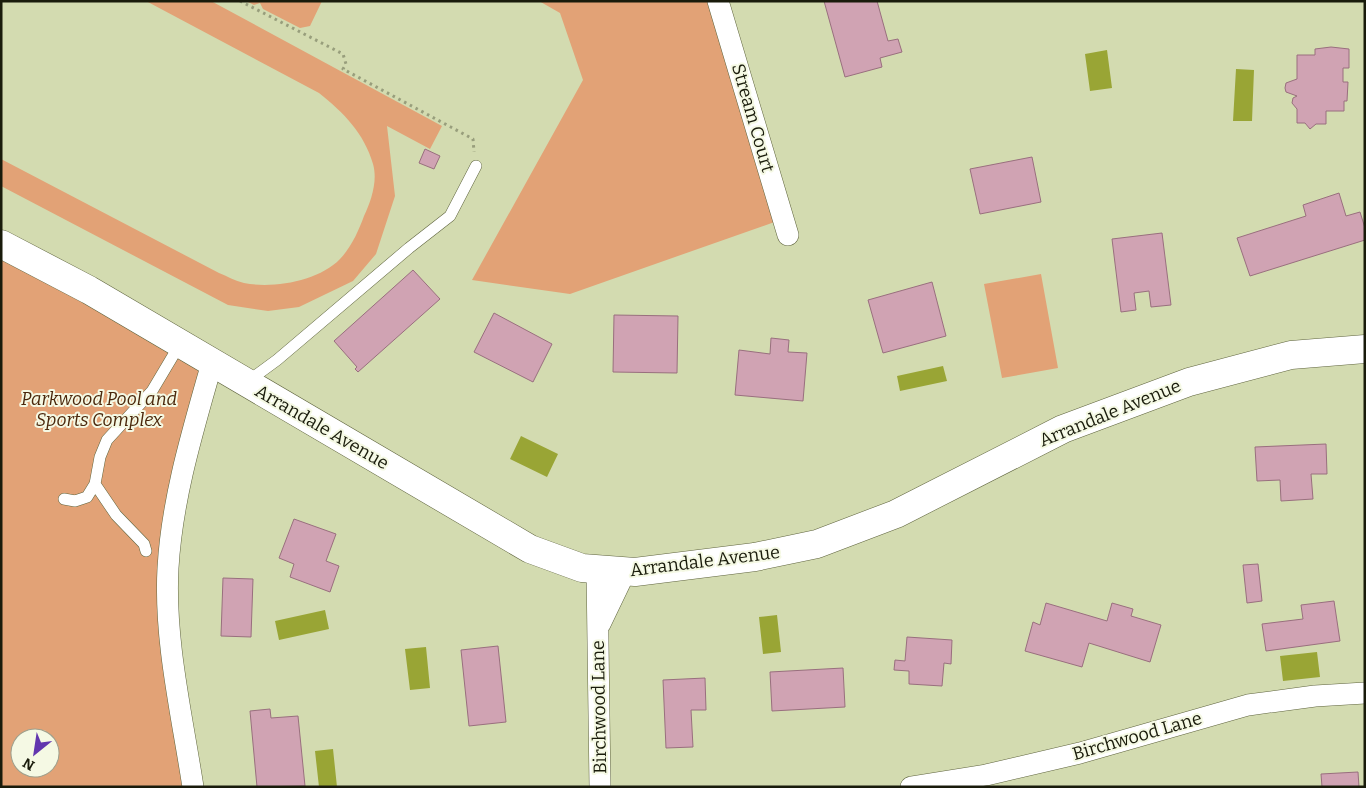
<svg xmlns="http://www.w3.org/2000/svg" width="1366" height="788" viewBox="0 0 1366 788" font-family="Bitter,serif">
<rect width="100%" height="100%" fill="#d3dbb0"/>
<!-- green -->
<path fill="#e2a276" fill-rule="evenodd" d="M146 1H211L442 126 430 149 387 126 395 196 376 254 353 281 299 307 268 311 228 305 1 186V159L219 273C227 276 235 281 244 283 273 289 319 281 340 259 351 248 359 230 364 216 371 201 378 181 373 164 364 133 344 113 319 93Z
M246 1H322L310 26 300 28 263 9 260 3 254 5Z
M539 1H718L783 219 570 294 472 280 583 80 560 13Z
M1 244 212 363 168 567 193 787H1ZM20 738H50V768H20Z
M1041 274 1058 368 1002 378 984 284Z"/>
<!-- water -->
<path fill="#99a535" d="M1107 50 1112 88 1090 91 1085 54Z
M1236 69 1254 70 1252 121H1233Z
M943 366 947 381 900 391 897 376Z
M521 436 558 454 547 477 510 459Z
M325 610 329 629 279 640 275 621Z
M777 615 781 652 763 654 759 617Z
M426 647 430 688 410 690 405 649Z
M1317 652 1320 677 1283 681 1280 656Z
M333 749 337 787H319L315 751Z"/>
<!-- building -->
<path fill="#d0a3b3" stroke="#996f7e" d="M824 1H877L888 41 898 39 902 52 880 58 882 67 845 77Z
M1331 47 1349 49V68H1343V82H1348L1347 101H1344V111H1326V124H1316L1310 129 1305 123H1297V109L1292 103 1293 98 1297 96 1286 92 1285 88 1286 83 1297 79V55H1315V49Z
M425 149 440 156 434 169 419 163Z
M1032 157 1041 202 980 214 970 169Z
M1339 193 1346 216 1360 212 1365 228V240L1250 276 1237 238 1306 216 1303 205Z
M1162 233 1171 305 1151 307 1149 291 1134 293 1136 310 1121 312 1112 239Z
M413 270 440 299 358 372 355 369 357 367 334 341Z
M932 282 946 336 883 353 868 300Z
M494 313 552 344 533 382 474 352Z
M614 315 678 316 677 373 613 372Z
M771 338 789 340 788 352 807 353 803 401 735 395 739 350 770 354Z
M1326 444 1327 474H1311L1313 499 1281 501 1280 480 1257 481 1255 447Z
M294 519 336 534 326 561 339 566 330 592 290 577 294 564 279 558Z
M1258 564 1262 601 1247 603 1243 565Z
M223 578 253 579 251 637 221 636Z
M1334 601 1340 641 1266 651 1262 624 1303 619 1301 605Z
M1046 603 1107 621 1112 603 1133 609 1131 616 1161 625 1150 662 1089 643 1082 667 1025 651 1033 622 1040 625Z
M907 637 952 640 951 664 944 663 942 686 909 684V671L894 670 895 660 905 661Z
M498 646 506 722 469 726 461 650Z
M843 668 845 707 772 711 770 672Z
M705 678 706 710H691L693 747 666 748 663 680Z
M270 709 271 718 298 716 305 786 257 787 250 711Z
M1358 772 1359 787H1322L1321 774Z"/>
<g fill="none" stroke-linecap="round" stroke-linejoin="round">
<!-- lane casing -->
<g stroke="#5f643e" stroke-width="12">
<path id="lane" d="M247 382 277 360 409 248 450 216 476 166
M95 484 116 515 144 544 146 551
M64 499 75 501 87 497 95 484 100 457 107 440 152 391 180 344"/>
</g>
<!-- street casing -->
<g stroke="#5f643e" stroke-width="22">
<path id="street" d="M718 1 788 235
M597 570 600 787
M600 624 625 572
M193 787C182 715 164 640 168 568 172 498 193 430 212 363
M911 787 986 775 1080 753 1248 705 1315 696 1365 693"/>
</g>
<!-- secondary casing -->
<g stroke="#5f643e" stroke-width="29">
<path id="secondary" d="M1 244 89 290 530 549 582 568 635 572 755 557 817 544 896 514 1063 429 1189 382 1291 355 1365 349"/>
</g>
<!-- path -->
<path stroke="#989e7c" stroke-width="3" stroke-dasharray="2.5 4" stroke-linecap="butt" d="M240 1 343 54 346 64 343 69 473 139 474 152"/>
<!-- lane -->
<use href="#lane" stroke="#fff" stroke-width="11"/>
<!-- street -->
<use href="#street" stroke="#fff" stroke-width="21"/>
<!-- secondary -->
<use href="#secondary" stroke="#fff" stroke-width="28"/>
</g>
<g text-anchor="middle" stroke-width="4" stroke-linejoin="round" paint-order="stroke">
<!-- street labels -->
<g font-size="18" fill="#191b0b" stroke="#f5f9e4">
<text transform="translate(753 118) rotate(74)" y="6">Stream Court</text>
<text transform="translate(1110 413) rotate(-22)" y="6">Arrandale Avenue</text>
<text transform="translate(322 427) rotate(30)" y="6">Arrandale Avenue</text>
<text transform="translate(705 561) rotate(-7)" y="6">Arrandale Avenue</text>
<text transform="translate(599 707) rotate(-91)" y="6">Birchwood Lane</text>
<text transform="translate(1137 736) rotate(-16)" y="6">Birchwood Lane</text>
</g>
<!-- park labels -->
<g font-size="18" font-style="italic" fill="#4a270b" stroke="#f5f9e4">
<text x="99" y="405">Parkwood Pool and<tspan x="99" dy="21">Sports Complex</tspan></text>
</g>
</g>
<!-- border -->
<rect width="1366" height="788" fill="none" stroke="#191b0b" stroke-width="5"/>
<!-- north arrow -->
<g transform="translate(35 753) rotate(210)"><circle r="24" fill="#f5f9e4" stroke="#9da08d"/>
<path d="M0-4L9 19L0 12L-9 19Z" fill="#6236ae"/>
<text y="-8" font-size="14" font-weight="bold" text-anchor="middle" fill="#191b0b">N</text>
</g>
</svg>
